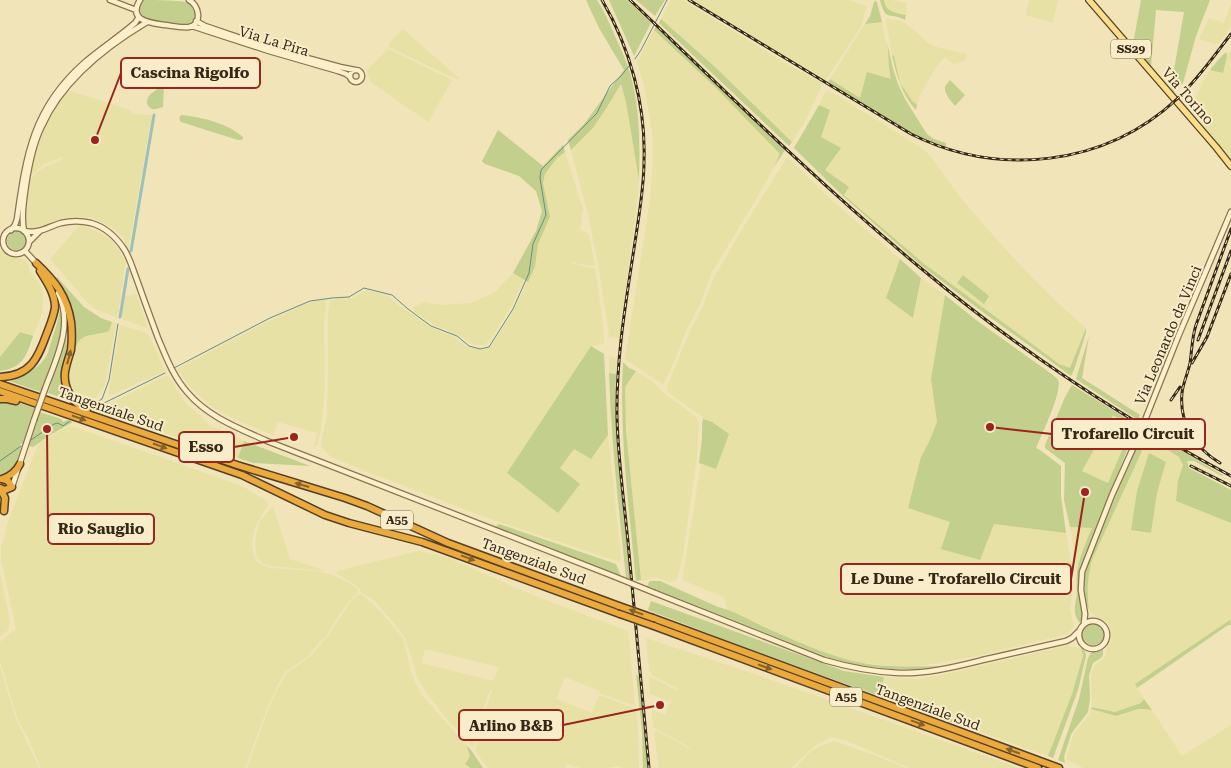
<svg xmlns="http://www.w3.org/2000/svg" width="1231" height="768" viewBox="0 0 1231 768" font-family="'Roboto Serif',serif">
<rect width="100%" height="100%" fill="#f1e4b8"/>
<!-- farmland -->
<path fill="#e7e1a5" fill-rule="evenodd" d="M671 0H683L790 66 823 83 806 119 792 142 714 66 661 19Z
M693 0H848L867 6 861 26 825 81Z
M884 0H891L907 3 906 7 907 8 906 15 892 12 887 9 884 6Z
M1029 0H1058L1053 23 1026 15Z
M1231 5V26L1218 44 1212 43 1199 39 1209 18 1224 23Z
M887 19 899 20 913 29 927 42 936 47 967 54 965 61 954 64 944 57 935 69 920 95 917 104 913 102 900 83 894 56 892 55 886 22Z
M882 22 889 58V73L892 79 860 98 830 79 865 24Z
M403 29 460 79H456L389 47 390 42Z
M654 30 716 88 781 154 774 167 755 201 712 272 700 304 686 331 674 362 663 385 655 379 625 359 650 200 653 163 652 131 644 85 637 62Z
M388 49 452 80 428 122 371 82 368 76 367 70Z
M1226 52 1231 53V158L1201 126 1211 119 1193 103 1205 77 1210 70 1223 73 1227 56Z
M621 84 626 102 639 180 635 219 621 321 620 338 609 337 599 268 588 215 571 150 593 128 607 107Z
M67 90 130 110 133 114 152 115 128 250 123 237 112 228 96 219 85 217 65 218 54 221 37 228H29L26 224 25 221 30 183 32 178 37 172 45 167 63 159 62 157 44 164 30 176 32 166 43 132 58 103Z
M826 90 836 95 896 132 923 149 932 158 941 171 959 196 997 240 1024 269 1060 305 1086 328 1070 368 1059 364 923 263 844 194 848 187 825 170 821 137 830 110 819 105Z
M565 152 583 210 581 217 582 220 580 230 589 234 595 265 592 266 570 262V263L591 268H595L603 324 604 344 591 346 507 473 580 484 560 468 574 448 591 459 608 435 621 558 620 562 485 517 373 474 331 457 324 450 321 444 327 415 328 375V314L330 300 353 298 366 290 378 293 388 296 398 305 434 329 453 336 466 346 476 349 484 350 492 345 511 315 535 267 538 244 550 217 543 183 545 174 557 158Z
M787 157 835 203 900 259 886 298 914 317 921 278 945 295 931 379 937 422 929 442 921 457 950 522 942 549 979 560 994 524 1066 533 1072 568 1073 590 1070 608 1074 627 1068 634 973 657 920 666H893L863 663 829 655 764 628 727 609 724 597 682 580 701 464 716 469 706 420 703 419 702 416 681 402 667 391V387L689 333 703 306 714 277 749 218Z
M79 226 87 227 104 235 113 242 126 261 117 318 94 308 86 301 50 259Z
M0 250 3 251 9 256 24 260 28 263 30 272 41 286 43 293V309L40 319 33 336 20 332 0 357Z
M513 273 524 279 511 307 492 337 485 345H474L454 333 436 326 414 312V307L424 302 441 305 471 303 495 292Z
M136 294 148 328 124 320 122 315 125 296Z
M326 300 324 325 325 386 321 430 317 446H314L317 433 278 422 273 435 236 420 211 406 190 387 177 369 271 320 310 302Z
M112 322 116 324 105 385 96 397 86 404 81 402 74 394 70 382 69 373 76 347 80 340 85 337 91 335 99 334 109 331Z
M120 325 144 332 149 335 165 371 109 396V391Z
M609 356 618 359 616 374 609 373Z
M636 371 652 381 663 392 696 417 699 424 697 456 682 561 677 579 671 582 653 577 644 581 641 580 626 431 625 387Z
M167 375 188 406 200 415 209 425 244 441 238 458 97 410Z
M1113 414 1132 427 1109 483 1082 471Z
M71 426 75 427 242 486 265 500 268 504 266 509 262 514 255 527 253 536 252 547 254 556 258 563 271 568 316 571 333 575 349 583 356 588 358 591 340 613 328 633 313 650 307 657 285 672 281 678 266 711 245 768H41L28 738 18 720 0 661V642L16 629 1 559V546L4 539 7 525 13 509 37 447 40 443 52 436 67 427Z
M1146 437 1179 457 1183 465 1178 480 1176 501 1231 523V620L1135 685 1144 699 1141 703 1115 712 1092 706 1091 676 1092 670 1095 665 1103 660 1106 655 1107 648 1111 639V632L1107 622 1101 618 1093 615 1089 611 1087 595 1088 576 1092 560 1142 451 1139 449ZM1149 454 1166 463 1157 493 1151 533 1131 529Z
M273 506 290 559 326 571 271 566 262 563 257 557 255 547 256 535 260 521Z
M1070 527 1092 528 1083 552 1076 574 1075 554Z
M418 551 446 557 530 594 628 631 635 705H633L599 693 600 691 565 677 556 699 592 713 599 695 636 709 638 733 639 768H623L618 766 607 768H581L567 764 565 768H488L476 752 479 726 484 716 492 690H490L478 724 473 747 446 718 424 689 417 677 410 652 404 636 398 628 375 601 361 592 357 586 350 581 336 573 337 571ZM425 649 498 667H499L493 681 421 663Z
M0 572 10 621 8 630 0 637Z
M361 594 375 606 395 628 403 639 411 672 416 684 422 695 466 745 470 756 465 764 470 768H247L266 716 275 694 287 673 311 656 329 634 352 600 358 595Z
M646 638 766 678 1019 768H910L847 741 832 737 814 746 791 768H659L654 733 657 731 692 750 689 747 653 727 652 711 653 710 665 715 670 702 650 694 649 678 651 677 676 690 677 688 651 675V672L649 671Z
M1066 646 1081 648 1083 656 1072 694 1048 756 954 723 951 716 880 688 884 677 919 679 946 674Z
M0 667 16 719 39 768H0Z
M1091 709 1116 716 1138 709H1146L1152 710 1182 756 1231 725V768H1083L1067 760V756L1074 733 1090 714Z
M835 741 876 756 906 768H795L812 750 825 744Z"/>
<!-- green -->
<path fill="#c3cf8c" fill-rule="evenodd" d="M142 0C153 0 180 0 189 3 201 9 194 25 183 25L146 20C138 14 138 9 142 0Z
M586 0H597C604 11 609 22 614 34 620 47 626 60 630 73 640 108 640 144 639 180L626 102 621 84 607 107 593 128 571 150 568 140 584 124 624 70 599 28Z
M609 0H627L651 23 634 56Z
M636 0H665L655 16Z
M880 0H884C885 12 896 13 906 15L905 20C888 11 886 23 880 0Z
M1141 0H1210L1196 36 1183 83 1175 91 1173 92 1171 87 1184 12 1156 10 1151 66 1131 43 1134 39Z
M875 1 877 2 882 22 865 24 870 16 874 2Z
M661 19 714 66 792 142 789 146 659 23Z
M656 26 785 150 774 167 780 154 716 88 654 30Z
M887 42 893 69 898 84 905 99 923 128 928 135 934 139 946 143V147L911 133 828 82 830 79 860 98 867 72 891 79C888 68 889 55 887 42Z
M1226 52 1227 56 1223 73 1210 70 1219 59Z
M892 55 894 56 900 83 913 102 917 104 916 110C902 95 896 74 892 55Z
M950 80 965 95 955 106C951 101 944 94 945 87 945 86 949 81 950 80Z
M161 86 164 87 163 107C156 109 152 112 147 104 146 94 155 92 161 86Z
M819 105 830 110 821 137 841 148 825 170 849 187 844 195 923 263 1059 364 1070 368 1086 328V333L1074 370 1071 376 976 307 922 266 843 196 794 148Z
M181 115H183C204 118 227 123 243 137V139L241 140H238L181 122 179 118Z
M498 130 543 166 563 145 565 152 557 158 545 174 543 183 550 217 538 244 535 267 528 282 513 273 536 231 542 211 536 191 519 176 485 164 482 161Z
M7 241a10 10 0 1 1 20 0a10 10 0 1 1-20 0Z
M900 259 921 278 913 318 886 298Z
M963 275 989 296 984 304 957 283Z
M57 277 84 307 101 318 112 322 109 331C100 335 87 333 80 340 78 342 77 345 76 347L75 321 65 294 56 278Z
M945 295 976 320 1053 375C1054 376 1058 379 1058 380 1063 391 1041 436 1036 448L1040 450 1061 466V496L1066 533 994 524 980 560 941 549 950 522 908 508 921 457 929 442 937 422 931 379Z
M60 308C68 333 49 369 41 392L3 379C20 377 38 371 47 355 49 350 50 344 52 339 55 329 59 319 60 308Z
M20 332 33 336C27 355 23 368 0 371V357Z
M66 332 67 346 61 374 60 381 68 400 48 393 64 344Z
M1089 336 1082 378 1140 415 1138 420 1076 379Z
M591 346 604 354 608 435 591 459 574 449 560 468 580 484 558 513 507 473Z
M623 362 629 368 636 371 625 387 626 431 641 580 636 581C629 508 619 435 623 362Z
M609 373 616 374C614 442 624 511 630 579L626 578C619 510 611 441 609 373Z
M1072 385 1137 425 1081 567 1079 586 1083 615V619L1080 623C1071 613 1076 604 1077 593 1077 586 1076 580 1077 573 1079 558 1086 542 1092 528L1070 527 1064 500 1065 463 1045 448V445L1065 397ZM1113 415 1132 427 1108 483 1082 471Z
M0 401H13L35 408 24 443 20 444 21 447C17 461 16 472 0 476Z
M40 412 61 419 63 422 67 420 73 422 52 434 33 447 29 446Z
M703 419 712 422 729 434 716 469 699 463 702 439V424Z
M1146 430 1223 475 1222 476 1194 461H1187L1189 468 1231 490V523L1176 501 1178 480 1183 465 1179 457 1147 437 1145 438 1139 449 1142 451 1092 560C1087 580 1087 591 1089 611 1084 597 1083 584 1086 569L1135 448 1141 435Z
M244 441 310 466 253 463 238 458Z
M1149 453 1166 462 1157 493 1151 533 1131 530 1137 491Z
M499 524 616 564 621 576 495 527Z
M650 581H660L718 607C738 611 758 626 778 633 805 645 832 657 862 663 888 668 916 666 942 666L918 669H892L861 666 829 658 647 586Z
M651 601 844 671 884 677 881 688 951 716 954 723 736 644 648 610Z
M1230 620 1231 625H1228L1137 688 1135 684Z
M1082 634a11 11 0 1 1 22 0a11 11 0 1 1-22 0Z
M1081 648 1084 649 1085 651 1086 656 1078 690 1053 758 1048 756 1072 694 1083 656Z
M1103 649V654L1102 657 1093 663 1089 675 1090 699 1088 712 1071 734 1064 757 1065 763 1058 760 1079 699 1088 658C1091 651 1095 650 1103 649Z
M636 674 639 677 648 768H643L642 731Z
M1144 699 1152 710 1146 709H1138L1116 716 1091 709 1092 707 1115 712 1141 703Z
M466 745 471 750 483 768H470L465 764 470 756Z"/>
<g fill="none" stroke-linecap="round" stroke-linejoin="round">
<!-- stream -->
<path stroke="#658e86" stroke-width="1" d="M635 59 641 50 667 0
M174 368 270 318 310 301 332 298 349 297 364 288 392 295 408 309 431 326 457 336 469 346 480 349 489 347 513 309 529 273 533 244 546 215 540 178 541 170 597 113 610 86 621 76 629 66
M88 407 102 399 109 380 118 324
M90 410 165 373
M31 440 54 424 58 423 63 426 70 421
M0 461 21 446"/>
<!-- canal -->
<path stroke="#9dc1b8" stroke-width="3" d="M131 251 154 115
M120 317 128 269"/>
<!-- tertiary casing -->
<g stroke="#887252" stroke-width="7">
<path id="tertiary" d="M110 0 136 10
M140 0C127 21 151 23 165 25 173 26 181 28 189 27 203 24 199 5 189 0
M196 21 205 26 270 48 340 67 355 70
M192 26 269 51 338 71 346 74 350 77
M350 76a6 6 0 1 1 12 0a6 6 0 1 1-12 0Z
M3 241a13 13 0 1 1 26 0a13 13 0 1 1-26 0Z
M11 230 15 225 17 219C26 155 33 108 84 63 100 49 119 37 135 23L139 17
M24 231C40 234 47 227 61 223 70 221 82 221 91 223 105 227 116 237 124 249 130 258 133 270 137 280 144 300 151 319 158 338 166 357 173 376 187 392 208 417 238 428 267 441L613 576
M24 231C21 216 24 200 26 185 29 165 33 144 42 126 62 81 105 47 147 22
M29 242 40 231
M25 251 37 264
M45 389C56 359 74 325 58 293
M1147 415 1178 337 1231 212
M12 487 34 420
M655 593 824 660C848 667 873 672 899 673 929 674 958 666 987 659 1013 653 1039 647 1066 641L1072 638 1079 631
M1079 635a14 14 0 1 1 28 0a14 14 0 1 1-28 0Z
M1084 623 1085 614 1081 590 1082 572 1112 495 1139 435"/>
</g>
<!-- primary casing -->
<g stroke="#553f27" stroke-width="8">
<path id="primary" d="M1089 0 1216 147 1231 166"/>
</g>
<!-- motorway casing -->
<g stroke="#553f27" stroke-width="9">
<path id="motorway" d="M36 263C55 281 67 296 71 322 72 331 72 341 71 350 69 357 66 365 65 372 63 388 73 404 87 410
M0 377C31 376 38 358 47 333 50 325 54 316 55 307 55 294 47 282 40 271
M0 384 237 465 345 498 367 506 448 543 619 606
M0 391 242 475 325 515 349 523 422 542 620 614
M0 399H7L16 401
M2 479C11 476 16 472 20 464
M0 488 5 490 12 487 8 481 2 479
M0 488 5 498 4 511
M653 618 1059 768
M654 626 1038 768"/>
</g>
<!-- tertiary -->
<use href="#tertiary" stroke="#fcf0cb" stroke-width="4.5"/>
<!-- primary -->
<use href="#primary" stroke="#fade8a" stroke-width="5.5"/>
<!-- motorway -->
<use href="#motorway" stroke="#ebaa3e" stroke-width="6"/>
<!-- rail casing -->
<g stroke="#352819" stroke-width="3">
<path id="rail" d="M602 0C630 48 646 105 644 161 644 188 639 215 635 242 626 301 616 358 617 417 618 459 624 501 628 542 635 617 642 693 649 768
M630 0C726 92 821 186 923 270 1018 349 1122 418 1231 476
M689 0 911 134C999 178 1105 166 1177 99 1198 79 1214 56 1231 34
M1198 340 1231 251
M1192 363 1207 337 1231 274
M1171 400 1180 387
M1220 463C1195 448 1179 423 1182 393 1183 383 1188 373 1190 363 1192 350 1192 337 1196 325L1231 229
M1191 466 1231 486"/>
</g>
<!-- rail -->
<use href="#rail" stroke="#f8edc8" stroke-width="1" stroke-dasharray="4" stroke-linecap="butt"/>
<!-- tertiary-bridge casing -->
<g stroke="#887252" stroke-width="7" stroke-linecap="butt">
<path id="tertiary-bridge" d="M34 420 45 389
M1139 435 1147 415
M613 576 655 593"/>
</g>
<!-- motorway-bridge casing -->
<g stroke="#553f27" stroke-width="9" stroke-linecap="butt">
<path id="motorway-bridge" d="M619 606 653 618
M620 614 654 626"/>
</g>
<!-- tertiary-bridge -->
<use href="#tertiary-bridge" stroke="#fcf0cb" stroke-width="4.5"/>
<!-- motorway-bridge -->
<use href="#motorway-bridge" stroke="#ebaa3e" stroke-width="6"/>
</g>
<!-- one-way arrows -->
<defs><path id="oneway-solid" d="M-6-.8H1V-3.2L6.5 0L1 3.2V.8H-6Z" transform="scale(1.25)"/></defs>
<g fill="#87622a">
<use href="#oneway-solid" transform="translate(69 357) rotate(-76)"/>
<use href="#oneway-solid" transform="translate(79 418) rotate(19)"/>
<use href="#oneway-solid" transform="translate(160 446) rotate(19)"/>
<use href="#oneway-solid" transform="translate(302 485) rotate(-164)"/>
<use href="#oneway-solid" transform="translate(468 558) rotate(20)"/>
<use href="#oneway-solid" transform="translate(636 612) rotate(-160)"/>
<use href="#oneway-solid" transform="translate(765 667) rotate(20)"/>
<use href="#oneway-solid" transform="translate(918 723) rotate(20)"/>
<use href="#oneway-solid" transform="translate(1013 751) rotate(-160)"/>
</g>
<g text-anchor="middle" stroke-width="4" stroke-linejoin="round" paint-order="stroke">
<!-- shield labels -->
<g fill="#f8edc8" stroke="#70634e" stroke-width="1">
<rect x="1111" y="39.5" width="40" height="19" rx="4"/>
<rect x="381" y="510.5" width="32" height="19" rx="4"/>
<rect x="830" y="687.5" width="32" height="19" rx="4"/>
</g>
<g font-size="12" font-weight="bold" fill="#352819">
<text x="1131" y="53">SS29</text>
<text x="397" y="524">A55</text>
<text x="846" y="701">A55</text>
</g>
<!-- street labels -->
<g font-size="14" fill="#352819" stroke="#f8edc8">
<text transform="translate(274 41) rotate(17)" y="5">Via La Pira</text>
<text transform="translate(1188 96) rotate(49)" y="5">Via Torino</text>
<text transform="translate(1168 335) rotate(-67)" y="5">Via Leonardo da Vinci</text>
<text transform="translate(111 409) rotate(19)" y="5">Tangenziale Sud</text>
<text transform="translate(534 561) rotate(20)" y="5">Tangenziale Sud</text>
<text transform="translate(928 707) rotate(20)" y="5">Tangenziale Sud</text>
</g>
</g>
<!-- callouts -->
<path fill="none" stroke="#9c241d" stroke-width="2" d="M95 140L121 73M990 427L1052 434M294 437L234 447M47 429L48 529M1085 492L1071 579M660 705L563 725"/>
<g fill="#9c241d" stroke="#f8edc8" stroke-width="2">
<circle cx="95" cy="140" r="5"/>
<circle cx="990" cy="427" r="5"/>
<circle cx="294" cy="437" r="5"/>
<circle cx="47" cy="429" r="5"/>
<circle cx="1085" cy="492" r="5"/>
<circle cx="660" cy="705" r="5"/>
</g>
<g fill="#f8edc8" stroke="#9c241d" stroke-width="2">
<rect x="121" y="58" width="139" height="30" rx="5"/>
<rect x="1052" y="419" width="153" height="30" rx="5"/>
<rect x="179" y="432" width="55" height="30" rx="5"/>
<rect x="48" y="514" width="106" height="30" rx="5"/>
<rect x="841" y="564" width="230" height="30" rx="5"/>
<rect x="459" y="710" width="104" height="30" rx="5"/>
</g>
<g font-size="15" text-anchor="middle" font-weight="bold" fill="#352819">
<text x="190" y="78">Cascina Rigolfo</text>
<text x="1128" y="439">Trofarello Circuit</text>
<text x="206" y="452">Esso</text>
<text x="101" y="534">Rio Sauglio</text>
<text x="956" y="584">Le Dune - Trofarello Circuit</text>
<text x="511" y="731">Arlino B&amp;B</text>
</g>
</svg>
